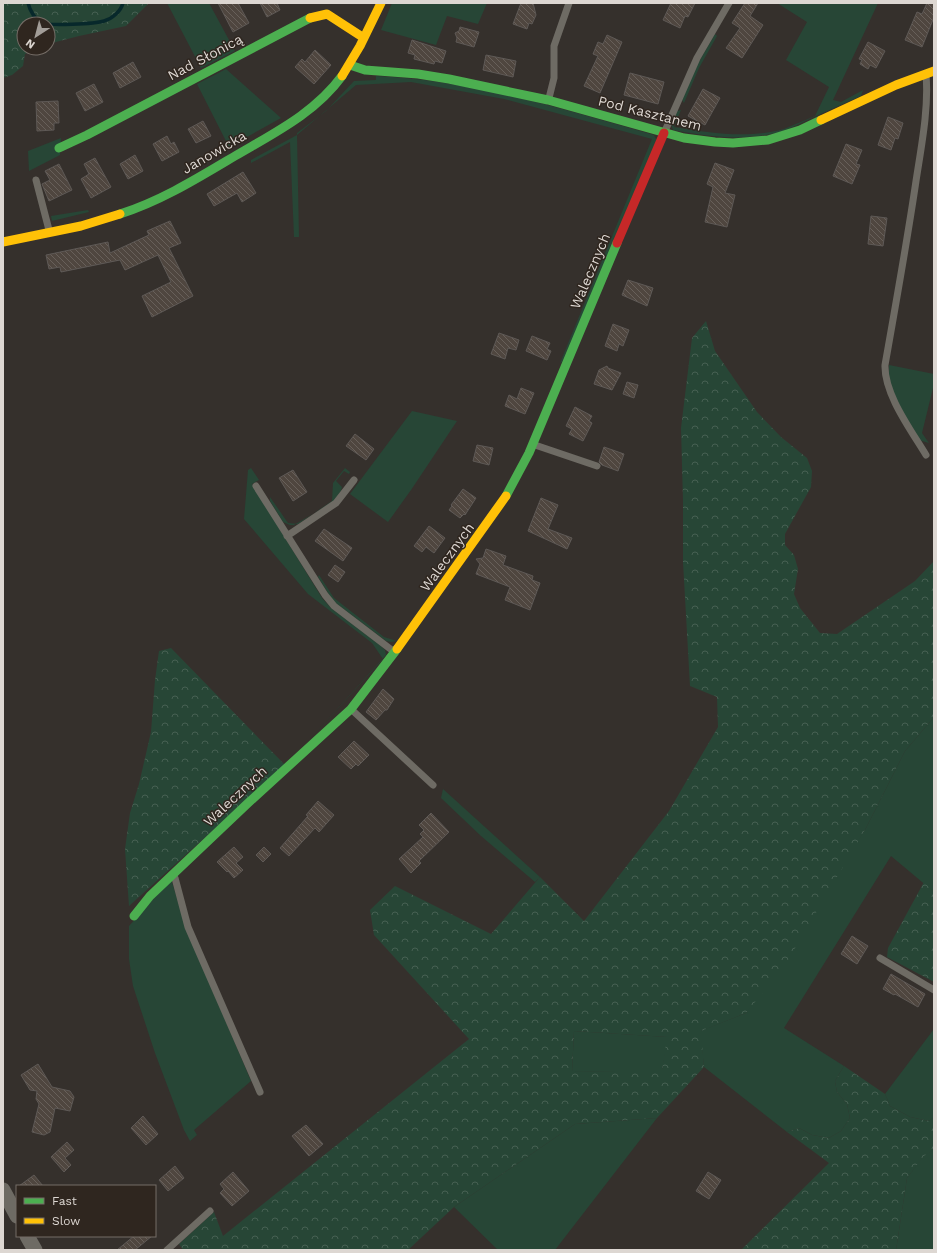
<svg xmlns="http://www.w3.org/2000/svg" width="937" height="1253" viewBox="0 0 937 1253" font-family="'Work Sans',sans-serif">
<defs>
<pattern id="forest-crowns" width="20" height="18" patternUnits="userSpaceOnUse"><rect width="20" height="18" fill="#274636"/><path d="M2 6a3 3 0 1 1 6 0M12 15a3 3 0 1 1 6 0" fill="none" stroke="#466052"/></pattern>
<pattern id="building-back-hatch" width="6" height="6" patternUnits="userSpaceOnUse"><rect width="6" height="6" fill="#4f463f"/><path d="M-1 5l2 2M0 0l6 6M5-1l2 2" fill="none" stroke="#68605a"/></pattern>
</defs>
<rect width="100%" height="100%" fill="#35302c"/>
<!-- green -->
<path fill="#274636" d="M167 3H209L235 51 201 68Z
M392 3H487L478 24 447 16 436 45 381 30Z
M777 3H878L833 100 841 102 863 90 861 96C846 103 831 109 816 116 801 123 787 131 771 134 738 141 705 136 673 130L671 124 677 111 681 110 674 127C710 133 748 139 784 129 794 125 805 120 815 116L829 87 786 60 807 22Z
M715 34 717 36 699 68 684 103 682 100 697 65Z
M226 69 281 118 229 147 197 84Z
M376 76C471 80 564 109 654 135L657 141 592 295 562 362 560 363 652 139 504 99 411 82 356 85 297 135 299 237H294L290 142 251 163V160L297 135V133L326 111 354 81 376 80Z
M61 138 60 155 29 171 28 151Z
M88 210 89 212 52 221 51 216Z
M889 365 934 374V387L933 388 922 433 929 443 922 441 918 438C906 417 886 391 889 365Z
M412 411 457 421 411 490 388 522 350 494Z
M251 468 259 480 252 484 322 598 330 607 381 646 385 650 386 655 310 739 383 659 372 643 308 594 244 519 248 470Z
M345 468 350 472 349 474 344 471 336 481 342 487 341 491 333 502 294 525H290L283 522 270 501V497L288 523 298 524 332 501 333 483Z
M319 575 334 598 384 637 397 641 391 642 386 641 333 601 318 577Z
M934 717V892L891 856 784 1028 844 1066 835 1081 837 1092 847 1104 850 1118 841 1131 829 1138 812 1135 799 1128 787 1132 704 1067 700 1031 746 1013 866 828 905 751Z
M443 789 540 877 535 882 481 836 441 798Z
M171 879 186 927 251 1081 194 1130 197 1135 190 1141 184 1130 155 1053 133 986 129 959V926Z
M934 1029V1117L929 1121 910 1117 890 1106 885 1094Z
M574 1031 668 1037 662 1071 572 1072Z
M657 1118 555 1250H498L454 1207 575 1124Z
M934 1150V1250H896L907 1178 924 1155Z"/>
<!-- forest -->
<path fill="url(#forest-crowns)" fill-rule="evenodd" d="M3 3H149L126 26 79 36 48 44V24H24V48H37L25 54 23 66 12 75 3 78Z
M706 321 715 351 757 412 781 437 807 458 812 471 811 487 785 534V545L794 555 798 569 794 594 800 608 820 633 837 634 915 581 934 561V717L905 751 866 828 784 967 746 1013 701 1031 704 1067 657 1118 575 1124 454 1207 408 1250H183L179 1244 214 1212 223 1236 469 1039 374 935 370 910 395 886 491 934 540 877 584 921 669 811 718 727 717 697 690 686 683 562V501L681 428 692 338ZM574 1031 667 1037 662 1070 572 1072Z
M171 648 285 765 129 906 125 849 130 813 139 784 151 732 155 680 159 651Z
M924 882 934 892V982L887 957 888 948Z
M844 1066 885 1094 890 1106 910 1117 929 1121 934 1117V1150L924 1156 907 1178 896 1250H741L829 1163 787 1132 799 1128 812 1135 829 1138 841 1131 850 1118 847 1104 837 1092 835 1081Z"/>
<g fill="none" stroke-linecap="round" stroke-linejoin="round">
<!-- stream -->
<path stroke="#07282b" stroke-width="3.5" d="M28 3C30 11 34 18 42 23 49 26 95 24 104 21 112 19 121 11 123 3"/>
</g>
<!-- building -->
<path fill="url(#building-back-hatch)" stroke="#5e5956" d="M218 3H238L249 23 233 32Z
M260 3H277L280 10 267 17Z
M521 3H533L536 15 532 24 529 23 527 29 513 24Z
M671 3H695L688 17 685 16 680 28 663 20Z
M745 3H758L750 16 763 25 742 58 726 48 740 28 732 23Z
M927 3H934V17L922 47 905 40 917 12 922 14Z
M460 27 479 32 474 47 456 42 457 38 455 33 459 31Z
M607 35 622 42 600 93 584 86 598 56 593 54 598 42 603 44Z
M412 40 446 51 442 63 435 61 434 64 414 59 415 55 408 53Z
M868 42 885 51 876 68 870 65 868 69 860 64 862 60 859 59Z
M315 50 331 65 314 84 295 67 302 59 305 62Z
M486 55 516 61 513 77 483 70Z
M133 62 141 77 120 88 113 73Z
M630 73 664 82 658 104 624 95Z
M94 84 103 102 85 111 76 93Z
M703 89 720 98 705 125 688 116Z
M58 101 59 123H54V130L37 131 36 102Z
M888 117 903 123 898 139 895 138 891 150 878 145Z
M203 121 211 136 196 143 188 129Z
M167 136 171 144 174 142 179 152 162 161 153 144Z
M846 144 862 150 856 164 860 165 852 184 833 176Z
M135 155 143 171 128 179 120 164Z
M95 158 111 187 91 198 81 179 89 174 84 164Z
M715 163 734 170 725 193 735 195 727 227 705 222 713 187 707 184Z
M59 164 72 190 49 201 42 184 50 180 45 171Z
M243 172 256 193 242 202 237 193 214 206 207 194Z
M871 216 887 218 883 246 868 244Z
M170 221 181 243 169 248 193 296 152 317 142 296 171 282 158 255 125 270 120 260 61 272 60 267 49 269 46 255 108 242 110 253 149 235 147 231Z
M628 280 653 288 647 306 622 295Z
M613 324 629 330 623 346 619 344 617 351 605 346Z
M499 333 519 340 516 350 508 348 505 359 491 354Z
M532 336 550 343 547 349 551 351 547 360 526 351Z
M607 366 608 368 621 373 612 390 594 384 599 370Z
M627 382 638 385 634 398 623 394Z
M521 388 534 393 525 414 505 406 509 395 517 399Z
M575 407 592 416 589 421 592 423 583 441 569 434 572 429 566 426Z
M355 434 374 449 366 460 346 446Z
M477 445 493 448 489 465 473 461Z
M604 447 624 454 618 471 602 465 599 462Z
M293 470 307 492 293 501 279 478Z
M463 489 476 498 465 515 464 514 460 518 449 510 452 506 451 505Z
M541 498 558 505 548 529 572 538 567 549 528 531Z
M429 526 445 538 434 553 426 547 422 552 414 546Z
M324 529 352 548 343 561 315 541Z
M486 549 506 556 503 565 533 576 532 580 540 583 530 610 505 600 510 587 476 574 480 564 476 559 483 558Z
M335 565 345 572 338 582 328 575Z
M383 689 394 699 387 710H385L376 720 366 712Z
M354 741 369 755 358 766 356 764 351 769 338 757Z
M318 801 334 815 319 832 315 828 289 856 280 848 308 816 306 815Z
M431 813 449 832 419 861 421 863 411 873 399 859 423 837 420 834 424 830 419 825Z
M234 847 243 857 236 863 243 870 234 878 228 871 227 872 217 862Z
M264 847 271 854 263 862 256 855Z
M852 936 868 946 857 964 841 954Z
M891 974 925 994 918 1007 895 994 894 995 883 989Z
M38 1064 52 1087 70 1091 74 1097 70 1111 55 1108 50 1132 44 1135 32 1132 39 1104 36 1099 37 1091 30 1090 21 1075Z
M143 1116 158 1134 146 1145 131 1128Z
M306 1125 323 1144 309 1156 292 1136Z
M67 1142 74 1150 65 1158 71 1165 64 1172 51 1157Z
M175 1166 184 1178 168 1191 159 1180Z
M233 1172 249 1191 232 1206 220 1193 224 1189 220 1184Z
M708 1172 721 1180 709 1199 696 1191Z
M34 1175 43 1186H19Z
M134 1236H152L135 1250H117Z"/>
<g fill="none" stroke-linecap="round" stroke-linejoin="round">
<!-- lane -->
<path stroke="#6e6b64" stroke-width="7" d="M549 98 554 78V46L569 3
M665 131 697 58 729 3
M36 180 49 230
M535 445 597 466
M926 455C911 430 884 394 885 365 896 303 907 242 916 181 921 148 929 108 926 75
M256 486 325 595 334 606 393 651
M287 536 336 503 354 480
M352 710 433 785
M175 878 188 927 260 1092
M880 958 934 990
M167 1250 210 1211"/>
<!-- street -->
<path stroke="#6e6b64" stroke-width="15" d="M3 1190 17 1216
M27 1236 35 1250"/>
<!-- fast -->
<path stroke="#4caf50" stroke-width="9" d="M350 65 365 70 418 74 449 79 548 100 684 138 715 142 733 143 768 140 800 130 821 120
M59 148 87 135 310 18
M120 214C161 201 198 178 235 156 274 133 315 113 342 76
M506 496 529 453 617 243
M134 916 150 896 247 804 351 709 397 649"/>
<!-- slow -->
<path stroke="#ffc107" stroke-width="9" d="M310 18 327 14 364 38
M342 76 360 46 381 3
M821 120 896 85 934 71
M3 242 81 226 120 214
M397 649 506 496"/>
<!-- jam -->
<path stroke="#c62828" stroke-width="9" d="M617 243 664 133"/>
</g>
<g text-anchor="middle" stroke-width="3" stroke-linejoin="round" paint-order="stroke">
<!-- street labels -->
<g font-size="14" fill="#ddd7d2" stroke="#2f261f">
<text transform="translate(205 57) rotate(-28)" y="5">Nad Słonicą</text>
<text transform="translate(650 113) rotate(14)" y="5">Pod Kasztanem</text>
<text transform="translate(214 152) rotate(-30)" y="5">Janowicka</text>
<text transform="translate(590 271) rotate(-67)" y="5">Walecznych</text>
<text transform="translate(447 557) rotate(-54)" y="5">Walecznych</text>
<text transform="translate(235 796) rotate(-43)" y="5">Walecznych</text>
</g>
</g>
<!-- border -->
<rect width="937" height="1253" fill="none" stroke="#ddd7d2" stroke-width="8"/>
<!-- legend -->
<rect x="16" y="1185" width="140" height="52" fill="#2f261f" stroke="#756d67"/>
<rect x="24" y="1198" width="20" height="6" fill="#4caf50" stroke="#756d67"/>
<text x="52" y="1205" font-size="12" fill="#ddd7d2">Fast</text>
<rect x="24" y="1218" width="20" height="6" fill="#ffc107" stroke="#756d67"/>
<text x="52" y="1225" font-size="12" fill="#ddd7d2">Slow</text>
<!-- north arrow -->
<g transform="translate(36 36) rotate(216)"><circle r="19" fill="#2f261f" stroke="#756d67"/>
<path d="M0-3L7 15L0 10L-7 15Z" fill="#a29d98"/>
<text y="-6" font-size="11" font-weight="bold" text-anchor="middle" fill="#ddd7d2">N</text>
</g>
</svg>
